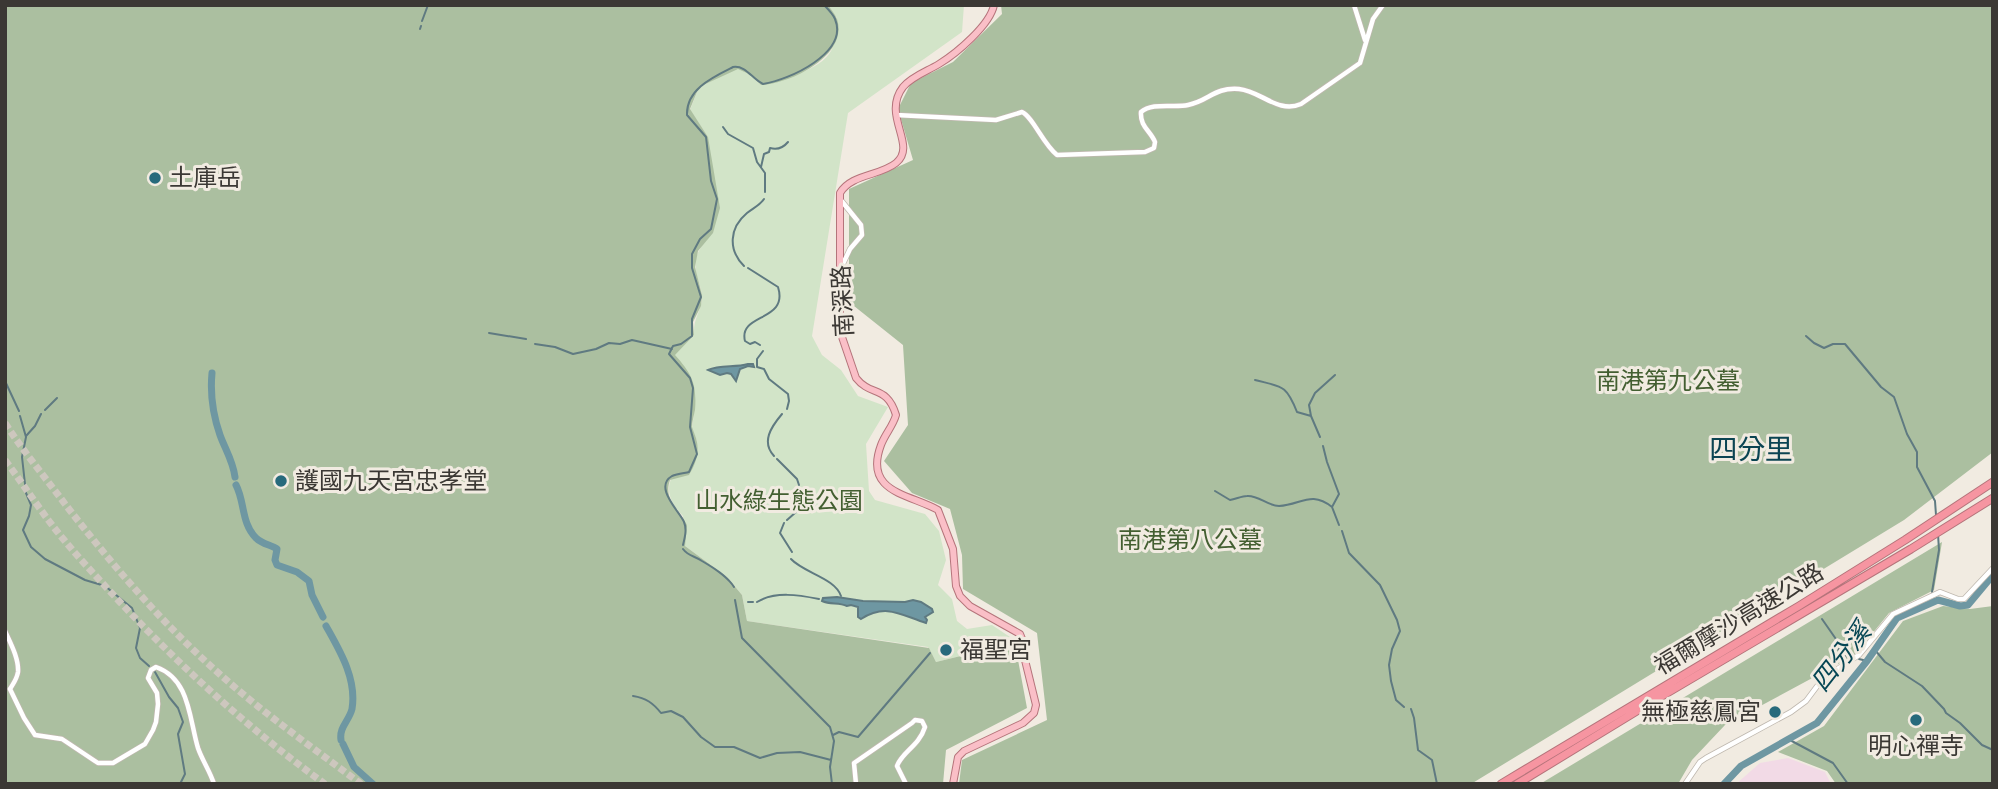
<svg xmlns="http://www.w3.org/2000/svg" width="1998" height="789" viewBox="0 0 1998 789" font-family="'Space Grotesk','Noto Sans TC',sans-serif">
<rect width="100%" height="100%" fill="#f1ebe1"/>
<!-- education -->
<path fill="#f2dae6" d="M1788 758 1825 772 1831 784H1736L1760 763Z"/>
<!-- green -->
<path fill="#d2e4c8" d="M828 5H964L962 32 848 113 812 336 822 355 841 370 858 396 888 407 866 444 869 491 875 500 925 514 939 531 946 560 938 585 952 599 957 621 967 629 992 625 1013 639 1006 647 1005 657 973 653 936 662 928 647 747 621 742 595 727 577 685 546 683 516C653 486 678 469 697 441L692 428 695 406 674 355 694 335C693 318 701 312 702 298 702 291 699 283 697 276 692 255 700 248 713 232L708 137 690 110 699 87 738 68 751 75 761 85C781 79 820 71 831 51 835 45 835 26 837 18Z"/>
<!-- forest -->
<path fill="#abbfa0" d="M5 5H828C831 9 835 14 837 19 849 56 789 84 761 85L751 75 738 69 699 87 690 109 708 137 720 208 713 233 698 251 695 267 702 295 701 306 693 322 694 335 675 355C692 374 697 384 695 410 694 415 692 422 692 427 693 430 695 435 696 438 700 452 696 463 689 475L670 480C663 499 679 510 687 525L685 546 727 577 742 595 747 621 929 648 936 662 973 653 1004 657 1006 647 1018 660 1027 708 946 750 943 784H5Z
M1001 5H1993V452L1904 520 1471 784H959L962 760 1047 720 1037 633 963 589 962 555 950 509 912 493 884 461 908 425 903 345 849 302V189L913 160 898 109 911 83 953 62 1002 14Z
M1942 542 1934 590 1889 613 1855 655 1725 725 1692 760 1678 784H1540Z
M1943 606 1970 609 1993 606V784H1836L1827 771 1778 752 1824 726 1903 621Z"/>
<!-- water -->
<path fill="#6e97a2" stroke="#5f7a81" stroke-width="2" d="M748 364H753L754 367 748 366 740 369 736 381 731 374 727 373 720 375 708 370C720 364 735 368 748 364Z
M837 597 863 601 905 602 913 600 921 602 932 609 933 612 925 617 927 620 926 623C901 615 886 603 861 619L858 617V607L851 605 847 606C838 602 831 605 822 601L823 598Z"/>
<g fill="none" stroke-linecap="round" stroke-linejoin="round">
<!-- stream -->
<path stroke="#5f7a81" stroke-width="2" d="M422 21 428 5
M420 29 421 26
M723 127 728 134 753 148 757 162 765 173V192
M761 167 764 154 769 152 770 148C777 150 783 148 788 142
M744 266C728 250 729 228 747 213 753 208 759 206 764 199
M748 268 778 287C789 322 738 313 745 341L750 344 755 342 760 345
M489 333 526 339
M1806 336 1814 343 1824 348 1833 344H1845L1881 387 1894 397 1907 434 1917 452V467L1935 501 1936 515
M535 344 555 347 573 354 596 349 609 343 620 344 632 340 672 349
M763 351 757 359V367L764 369 769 379 788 394 789 401 787 409
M1255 380C1282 387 1286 384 1297 412L1311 416 1320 437
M5 381 19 411
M45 410 57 398
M20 416 26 437 22 457 26 493 31 505 29 516 23 530 31 547 45 559 85 580 105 586 132 608 140 628 136 648 140 658 149 666
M1311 416 1309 405 1315 393 1335 375
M26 436 35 426 41 414
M1323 446 1327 462 1339 494 1332 507 1339 525
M774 456C761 442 771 427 782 414
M777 459 797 479 799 485
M1215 491 1230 500C1236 499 1242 496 1247 496 1258 495 1268 506 1279 506 1301 505 1311 490 1332 507
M787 520 804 505 800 489
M784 523 780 533 792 552
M1342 531 1349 553 1380 585 1397 620 1400 631 1392 649 1389 665 1391 681 1396 700 1404 707
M683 545C685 537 687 529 684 522 680 512 653 487 672 476 677 474 685 473 689 472L697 454 690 427 693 388 690 378 669 354 673 346 681 344 692 336V319L701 297 692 268V254L700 239 711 229 717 199 711 181 706 137 687 115C686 89 713 77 733 67 746 65 752 79 763 84 789 80 849 53 835 19 833 14 828 9 824 5
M683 549C688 556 695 556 702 561 714 568 727 576 734 587
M791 559C804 573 835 578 841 596
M1932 592 1939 550 1938 534
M1934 599V602
M735 600 742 638 830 727 834 741 830 767 832 784
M748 602H753
M757 602C775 591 799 595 819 599
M1822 619 1838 642 1839 655 1850 657
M1875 650 1885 662 1922 686 1944 709 1946 713 1960 723 1982 745 1993 750
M1859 659 1867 661
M155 672 169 697 178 708 183 722 178 734 185 774 180 784
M633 696C646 698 653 703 661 713L671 711 683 717 701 737 715 747H734L760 758 777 753 800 752 831 760
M1411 709 1414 718 1418 750 1432 760 1437 784
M833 735 839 732 858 737 930 653
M1788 739 1833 763 1848 784"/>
<!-- river -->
<path stroke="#6e97a2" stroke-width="7" d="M212 373C210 394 213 415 220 435 225 449 233 461 235 477
M236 485C245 502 241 523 256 538 262 544 271 545 277 549L275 560 277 565 297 572 309 581 312 595 323 617
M326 626C340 651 357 679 352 709 349 721 339 727 341 740
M343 744 354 767 373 784
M1724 784 1741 766 1817 723 1867 661 1897 618 1938 600 1960 606 1968 605 1993 575"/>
<!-- highway-tunnel -->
<path stroke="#cdc7be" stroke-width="7" stroke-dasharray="7 3.5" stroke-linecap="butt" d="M5 423C23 451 45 477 65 504 110 562 159 620 214 669 260 711 312 747 361 784
M5 460C20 480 34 501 49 521 70 549 95 575 119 601 183 669 249 729 325 784"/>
<!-- minor casing -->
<g stroke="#bfb8af" stroke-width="6">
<path id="minor" d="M1354 5 1365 40
M896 115 996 120 1022 112C1033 117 1043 144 1057 155L1145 152 1154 148 1155 142C1150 130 1140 127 1141 112 1152 102 1174 108 1188 105 1209 101 1214 87 1239 89 1261 91 1278 114 1301 104L1360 63 1373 19 1383 5
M840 199 861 225 862 235 850 249 841 268
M5 631C11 644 19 659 18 672 17 679 13 684 10 689L24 718 35 735 62 739 98 763H113L145 744 153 730 156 722 158 704 157 693 148 678 151 670 156 667C190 679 189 718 198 748 202 760 210 771 214 784
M856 784 854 763 912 723 915 720 922 721 925 727C919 746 902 752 897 766L906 784
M1685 784 1700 762 1706 758 1791 712 1806 701 1818 685 1830 674 1859 655 1893 614 1940 592 1958 599H1964L1993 568"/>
</g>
<!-- major casing -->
<g stroke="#b5747b" stroke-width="8">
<path id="major" d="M953 784 958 757 964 751 1023 723 1034 713 1036 705 1024 656 1025 646 1020 634 970 606 960 596 956 586 953 549 938 510C910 494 863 493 881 445 885 434 893 426 896 415 887 385 871 397 856 378L842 337 840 320V193C851 174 880 176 896 163 918 145 881 116 903 87 912 76 928 71 939 64 957 53 990 25 994 5"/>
</g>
<!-- highway casing -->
<g stroke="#b5747b" stroke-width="9">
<path id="highway" d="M1501 784 1799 606 1905 540 1993 482
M1517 784 1645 706 1911 549 1993 498"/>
</g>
<!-- minor -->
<use href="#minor" stroke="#fff" stroke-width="4.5"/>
<!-- major -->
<use href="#major" stroke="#fabfc7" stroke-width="6"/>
<!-- highway -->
<use href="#highway" stroke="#f695a1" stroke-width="7"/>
</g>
<!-- markers -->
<g fill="#276a7c" stroke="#f1ebe1" stroke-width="2.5">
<circle cx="155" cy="178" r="7"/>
<circle cx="281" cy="481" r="7"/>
<circle cx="946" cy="650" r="7"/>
<circle cx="1775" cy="712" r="7"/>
<circle cx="1916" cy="720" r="7"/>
</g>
<g text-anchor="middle" stroke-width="6" stroke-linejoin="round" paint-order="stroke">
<!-- poi labels -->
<g font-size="24" fill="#3b3834" stroke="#f1ebe1" text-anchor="start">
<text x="169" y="186">土庫岳</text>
<text x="295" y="489">護國九天宮忠孝堂</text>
<text x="960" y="658">福聖宮</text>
<text x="1761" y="720" text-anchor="end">無極慈鳳宮</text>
<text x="1916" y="754" text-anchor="middle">明心禪寺</text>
</g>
<!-- street labels -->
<g font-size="24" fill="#3b3834" stroke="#f1ebe1">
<text transform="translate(843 301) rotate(-93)" y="8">南深路</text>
<text transform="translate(1739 619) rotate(-31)" y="8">福爾摩沙高速公路</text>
</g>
<!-- park labels -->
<g font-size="24" fill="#435f31" stroke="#f1ebe1">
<text x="1668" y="389">南港第九公墓</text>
<text x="779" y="509">山水綠生態公園</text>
<text x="1190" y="548">南港第八公墓</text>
</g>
<!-- water labels -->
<g font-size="26" font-style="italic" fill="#064654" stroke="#f1ebe1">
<text transform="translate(1841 657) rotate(-52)" y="9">四分溪</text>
</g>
<!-- quarter labels -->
<g font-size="28" fill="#0b4452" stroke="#f1ebe1">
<text x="1751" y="459">四分里</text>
</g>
</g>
<!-- border -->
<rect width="1998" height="789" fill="none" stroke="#3b3834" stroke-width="14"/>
</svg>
